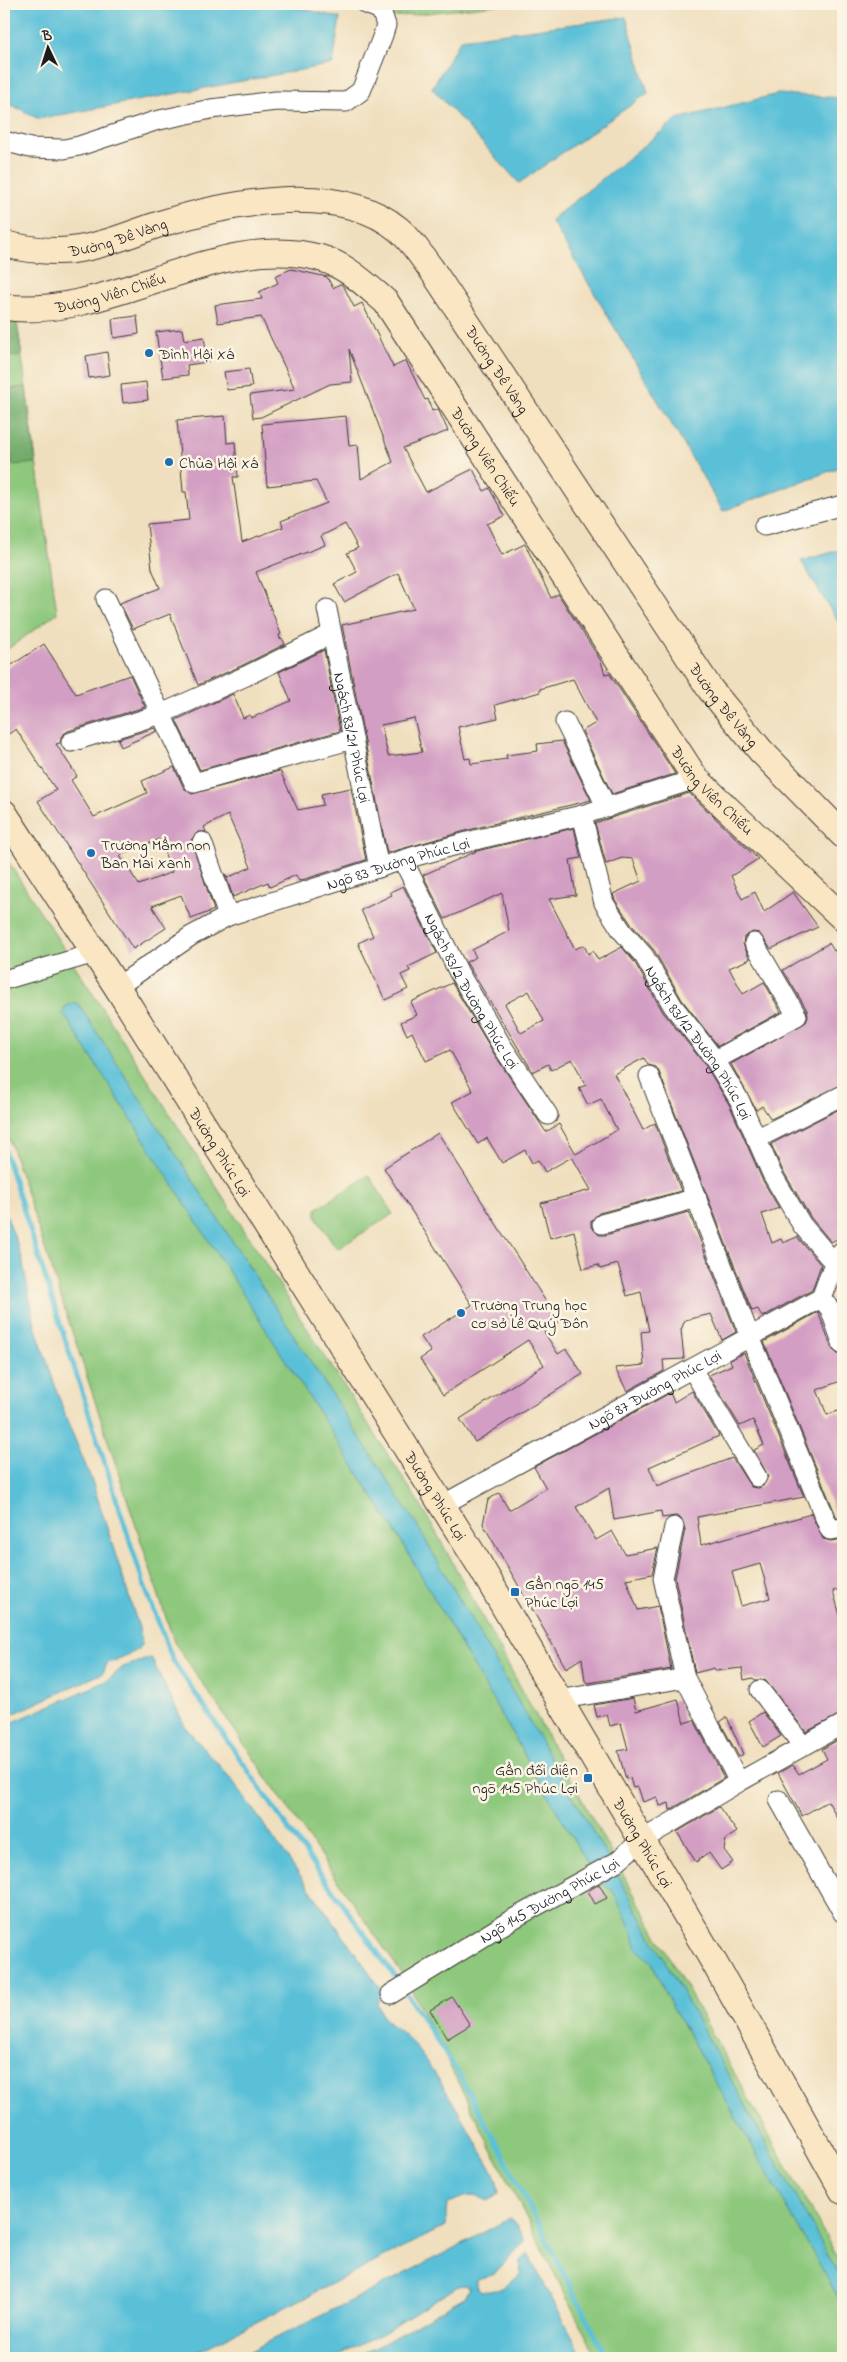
<svg xmlns="http://www.w3.org/2000/svg" width="847" height="2362" viewBox="0 0 847 2362" font-family="'Indie Flower',sans-serif">
<rect width="100%" height="100%" fill="#fcf5e5"/>
<filter id="ink" filterUnits="userSpaceOnUse"><feTurbulence type="fractalNoise" baseFrequency=".02" numOctaves="2"/><feDisplacementMap in="SourceGraphic" scale="10" xChannelSelector="R" yChannelSelector="G"/><feConvolveMatrix kernelMatrix="1 2 1 2 8 2 1 2 1" color-interpolation-filters="sRGB"/></filter>
<filter id="wash" filterUnits="userSpaceOnUse"><feTurbulence type="fractalNoise" baseFrequency=".0096" numOctaves="4" result="noise"/><feDisplacementMap in="SourceGraphic" scale="20" xChannelSelector="R" yChannelSelector="G"/><feGaussianBlur stdDeviation="1.12" result="paint"/><feColorMatrix in="noise" values="0 0 0 0 0 0 0 0 0 0 0 0 0 0 0 0 0 1.4 0 .05"/><feComposite in="paint" operator="in"/></filter>
<g filter="url(#wash)">
<rect width="100%" height="100%" fill="#f0dfbe"/>
<!-- green -->
<path fill="#8dc87d" stroke="#54724c" d="M365 4H504L385 18Z
M4 322H17L57 613 4 652Z
M4 855 426 1514 616 1862 843 2267V2358H597L408 1983 174 1642 4 1124Z
M369 1175 393 1214 337 1249 316 1217V1209Z"/>
<!-- forest -->
<path fill="#72ac6c" stroke="#476444" d="M4 322H17L22 356 4 357Z
M26 387 36 463 12 465 11 456 4 449V389Z"/>
<!-- water -->
<path fill="#5ac0d8" stroke="#3b6e7a" d="M4 4H285L340 18 333 64 39 119 4 101Z
M626 17 648 93 519 183 432 88 461 39Z
M778 94 843 98V466L723 511 551 220 677 119Z
M843 549V630L801 561Z
M75 1002 79 1005 418 1527 607 1856 843 2282V2306L666 1995 652 1962 637 1949 631 1929 613 1891 601 1883 591 1870 400 1539 63 1013 65 1007Z
M4 1208 22 1258 35 1326 65 1415 92 1481 139 1628 142 1644 136 1651 107 1664 103 1673 4 1718Z
M151 1658 186 1728 232 1780 382 1990 377 2003C386 2029 397 2024 411 2042 438 2074 457 2109 478 2146 487 2162 498 2175 499 2194L487 2201C475 2192 461 2197 448 2204L446 2226 195 2353 188 2358H4V1726L107 1681 123 1667Z
M510 2218 514 2221 525 2241 493 2275 476 2279V2287C488 2299 509 2283 520 2275L521 2261 528 2254 584 2358H352L379 2346 466 2296 470 2288 466 2285 458 2286 385 2332 334 2358H236C328 2312 421 2267 510 2218Z"/>
<g fill="none" stroke-linecap="round" stroke-linejoin="round">
<!-- stream -->
<path stroke="#5ac0d8" stroke-width="5" d="M4 1149 143 1582 173 1661 289 1830 396 1978 457 2071 502 2153 607 2358"/>
</g>
<g id="blocks">
<!-- building -->
<path fill="#d39ec3" fill-rule="evenodd" d="M291 269 327 277 333 288 340 284 344 287 354 307 362 303 393 367 406 361 425 400 428 399 432 411 438 409 448 431 403 448 426 492 473 469 484 491 489 488 505 516 487 524 502 555 525 544 551 598 558 594 601 661 605 674 609 673 675 774 612 794 582 731 596 723 573 679 540 689V692L495 705 498 718 458 727 465 759 470 758 471 764 507 759 506 755 538 751 537 744 562 741 591 800 476 828 387 853 342 625 414 609 398 573 344 602 334 584 357 572 347 553 358 548 345 524 321 536 325 545 256 572 281 634 279 635 280 639 282 638 285 644 241 666 198 685 170 614 133 629 120 603 160 588 152 569 147 524 189 520 186 492H183L177 420 225 416 227 443 235 442 238 477H233L242 542 283 527 281 521 327 503 316 481 267 486 262 424 346 416 349 446 358 445 361 479 393 462 349 349 352 382 330 384 261 417 253 418 250 395 295 389 261 317 218 323 215 305 262 299 259 292 278 283 275 276ZM414 718 422 752 388 756 381 725Z
M137 316 139 334 114 338 112 319Z
M182 329 184 340 204 337 208 362 187 365 188 375 163 378 156 332Z
M107 352 110 375 89 378 86 356Z
M249 369 252 387 227 390 224 372Z
M146 382 148 400 123 403 121 385Z
M44 644 76 694 130 675 145 707 68 731 62 735 60 743 56 744 77 776 71 780 94 817 147 793 142 781 174 767 184 788 192 794 280 771 298 810 323 805 321 794 351 788 366 860 299 881 296 875 270 887 268 882 233 897 225 873 227 878 251 867 228 815 204 827 206 832H198L191 840 214 910 191 919 181 895 152 906 166 928 133 949 38 801 56 790 16 729 4 737V670ZM159 839 172 872 139 885 120 856Z
M324 650 340 731 200 770 176 720 233 694 243 718 250 715 251 718 291 701 279 672Z
M155 728 157 731 121 747 118 739Z
M689 793 758 859 731 876 742 899 755 892 764 912 793 892 818 927 771 949 759 933 753 932 744 937 743 944 750 959 729 968 743 994 764 982 781 1012 718 1046 682 1000 654 950 631 924 615 900 613 894 641 881 633 859 622 858 606 864 595 823Z
M574 828 581 858 570 860 576 895 549 899 575 949 584 945 588 954 593 951 598 960 622 947 635 963 663 1012 706 1066 730 1106 762 1179 779 1208 762 1214 772 1243 781 1239 783 1243 797 1237 821 1265 812 1290 762 1317 758 1309 752 1311 659 1072 656 1067 648 1065 644 1058 614 1074 643 1130 655 1123 681 1191 599 1213 591 1221V1227L599 1235H605L689 1212 736 1332 722 1340 711 1314 685 1320 681 1330 684 1359 663 1360 664 1371 627 1391 615 1368 644 1365 641 1332 649 1331 641 1292 627 1296 618 1264 600 1269 598 1265 583 1269 574 1231 550 1238 541 1203 591 1190 572 1157 545 1172 538 1160 532 1163 525 1150 502 1163 487 1138 478 1144 452 1102 473 1091 450 1050 426 1061 412 1032 407 1035 401 1022 417 1015 411 1002 452 983 493 1052 546 1132 559 1124 576 1154 617 1130 601 1099 588 1105 579 1088 586 1085 572 1059 551 1070 548 1064 533 1072 466 962 476 957 472 950 509 931 502 893 445 919 423 875 477 851ZM529 991 544 1021 521 1033 505 1004Z
M403 886 437 953 408 967 410 971 401 975 408 989 385 1000 358 943 373 936 361 910 392 895 390 892Z
M829 943 834 951 843 944V1084L771 1119 762 1106 756 1110 731 1064 806 1022 808 1017 807 1010 783 970Z
M843 1107V1236L831 1242 811 1218 782 1169 771 1144Z
M438 1133 559 1322 544 1332 558 1354 566 1349 583 1374 475 1442 460 1419 544 1365 528 1340 443 1395 420 1359 431 1352 421 1337 472 1305 384 1168Z
M843 1276V1313L834 1296Z
M818 1312 832 1349 840 1356 843 1363V1380L817 1390 827 1415 838 1411 839 1414 843 1412V1517L837 1518 764 1342Z
M744 1353 804 1497 697 1517 701 1545 811 1514 810 1512 823 1539 831 1541 843 1539V1588L833 1591 843 1626V1713L806 1732 765 1680H755L753 1678 744 1680 742 1668 715 1671 714 1668 695 1673 675 1578 685 1529 681 1518 676 1516 662 1518 661 1511 614 1520 609 1488 576 1507 596 1540 612 1531 625 1554 658 1548 652 1574 626 1579 638 1610 658 1606 671 1669 588 1683 585 1681 582 1658 566 1668 483 1524 488 1500 499 1493 509 1510 546 1488 534 1467 670 1393 674 1402 692 1391 719 1436 649 1467 657 1486 732 1458 751 1487 758 1488 763 1486 768 1476 754 1450 764 1445 753 1420 740 1426 709 1375 732 1365 730 1360ZM760 1564 770 1598 741 1606 732 1572Z
M633 1698 636 1711 678 1699 684 1723 694 1720 724 1778 670 1810 669 1803 660 1806 657 1797 643 1802 638 1787 633 1788 630 1778 626 1779 618 1751 628 1749 621 1723 610 1726 607 1714 597 1717 594 1705Z
M763 1712 781 1736 763 1747 749 1721Z
M727 1717 743 1754 739 1757 720 1722Z
M843 1737V1829L828 1801 802 1816 778 1773 793 1765 799 1774 827 1759 822 1749Z
M719 1807 737 1832 726 1839 724 1850 733 1862 721 1870 709 1853 696 1862 677 1832Z
M599 1884 607 1898 595 1904 588 1891Z
M452 1997 470 2025 447 2039 430 2010Z"/>
</g>
</g>
<g filter="url(#ink)">
<use href="#blocks" fill-opacity="0" stroke="#3c3934" stroke-width="1"/>
<g fill="none" stroke-linecap="round" stroke-linejoin="round">
<!-- street casing -->
<g stroke="#3c3934" stroke-width="21">
<g id="street">
<path d="M4 141 30 148 64 149 79 146 155 121 211 109 276 101 346 102 361 91 383 35 386 25 381 10 366 4"/>
<path d="M764 526 843 505"/>
<path d="M106 599 194 783 353 739"/>
<path id="s1" d="M327 609 379 868"/>
<path d="M565 722 607 808"/>
<path d="M71 742 161 714 246 676 331 634"/>
<path id="s2" d="M582 815 604 903 622 931 644 956 673 1006 715 1060 740 1101 772 1174 802 1225 829 1257 836 1258"/>
<path d="M202 842 228 916"/>
<path id="s3" d="M403 860 459 973 502 1046 548 1115"/>
<path d="M4 980 95 953"/>
<path id="s4" d="M117 987 191 936 228 916 412 857 479 839 582 815 696 779"/>
<path d="M715 1060 797 1016 754 943"/>
<path d="M649 1076 750 1337 830 1530 843 1528"/>
<path d="M756 1139 843 1095"/>
<path d="M602 1224 697 1198"/>
<path d="M821 1298 830 1309 843 1345"/>
<path d="M692 1369 757 1477"/>
<path id="s5" d="M442 1505 821 1298 836 1258 843 1250"/>
<path d="M674 1527 663 1578 685 1678 739 1782"/>
<path d="M760 1690 803 1746"/>
<path d="M558 1700 685 1678"/>
<path d="M779 1800 843 1913"/>
<path id="s6" d="M391 1994 511 1920 616 1862 642 1840 739 1782 843 1724"/>
</g>
</g>
<!-- secondary casing -->
<g stroke="#3c3934" stroke-width="28">
<g id="secondary">
<path id="s7" d="M4 244C25 249 49 253 72 250 104 246 132 233 163 223 229 203 339 180 398 229 412 240 421 256 432 270L710 689 761 751 843 835"/>
<path id="s8" d="M4 307C106 322 220 229 320 258 346 265 366 285 386 302L696 779 843 918"/>
<path id="s9" d="M4 813 117 987 479 1564 715 1964 843 2191"/>
</g>
</g>
<!-- street -->
<use href="#street" stroke="#fff" stroke-width="19"/>
<!-- secondary -->
<use href="#secondary" stroke="#fbe6c4" stroke-width="26"/>
</g>
</g>
<!-- markers -->
<g fill="#1f6fb2" stroke="#fcf5e5" stroke-width="2">
<circle cx="149" cy="353" r="5"/>
<circle cx="169" cy="462" r="5"/>
<circle cx="91" cy="853" r="5"/>
<circle cx="461" cy="1313" r="5"/>
<rect x="510" y="1587" width="10" height="10" rx="2.5"/>
<rect x="583" y="1773" width="10" height="10" rx="2.5"/>
</g>
<g text-anchor="middle" stroke-width="5" stroke-linejoin="round" paint-order="stroke">
<!-- street labels -->
<g font-size="16" fill="#1c1c1c" stroke="#fcf5e5">
<text dy="6" stroke="none"><textPath href="#s7" startOffset="116">Đường Đê Vàng</textPath></text>
<text dy="6" stroke="none"><textPath href="#s8" startOffset="108">Đường Viên Chiếu</textPath></text>
<text dy="6" stroke="none"><textPath href="#s7" startOffset="580">Đường Đê Vàng</textPath></text>
<text dy="6" stroke="none"><textPath href="#s8" startOffset="588">Đường Viên Chiếu</textPath></text>
<text dy="6" stroke="none"><textPath href="#s7" startOffset="985">Đường Đê Vàng</textPath></text>
<text dy="6" stroke="none"><textPath href="#s1" startOffset="131">Ngách 83/21 Phúc Lợi</textPath></text>
<text dy="6" stroke="none"><textPath href="#s8" startOffset="992">Đường Viên Chiếu</textPath></text>
<text dy="6" stroke="none"><textPath href="#s4" startOffset="310">Ngõ 83 Đường Phúc Lợi</textPath></text>
<text dy="6" stroke="none"><textPath href="#s3" startOffset="148">Ngách 83/2 Đường Phúc Lợi</textPath></text>
<text dy="6" stroke="none"><textPath href="#s2" startOffset="260">Ngách 83/12 Đường Phúc Lợi</textPath></text>
<text dy="6" stroke="none"><textPath href="#s9" startOffset="402">Đường Phúc Lợi</textPath></text>
<text dy="6" stroke="none"><textPath href="#s5" startOffset="242">Ngõ 87 Đường Phúc Lợi</textPath></text>
<text dy="6" stroke="none"><textPath href="#s9" startOffset="808">Đường Phúc Lợi</textPath></text>
<text dy="6" stroke="none"><textPath href="#s9" startOffset="1212">Đường Phúc Lợi</textPath></text>
<text dy="6" stroke="none"><textPath href="#s6" startOffset="184">Ngõ 145 Đường Phúc Lợi</textPath></text>
</g>
<!-- poi labels -->
<g font-size="16" fill="#1c1c1c" stroke="#fcf5e5" text-anchor="start">
<text x="159" y="359">Đình Hội Xá</text>
<text x="179" y="468">Chùa Hội Xá</text>
<text x="101" y="850">Trường Mầm non<tspan x="101" dy="18">Ban Mai Xanh</tspan></text>
<text x="471" y="1310">Trường Trung học<tspan x="471" dy="18">cơ sở Lê Quý Đôn</tspan></text>
<text x="525" y="1589">Gần ngõ 145<tspan x="525" dy="18">Phúc Lợi</tspan></text>
<text x="578" y="1775" text-anchor="end">Gần đối diện<tspan x="578" dy="18">ngõ 145 Phúc Lợi</tspan></text>
</g>
</g>
<!-- margin -->
<rect width="847" height="2362" fill="none" stroke="#fcf5e5" stroke-width="20"/>
<!-- north arrow -->
<g transform="translate(48 48) rotate(356)" stroke="#fcf5e5" stroke-width="4" paint-order="stroke">
<path d="M0-4L9 19L0 12L-9 19Z" fill="#1c1c1c"/>
<text y="-8" font-size="14" font-weight="bold" text-anchor="middle" fill="#1c1c1c">B</text>
</g>
</svg>
